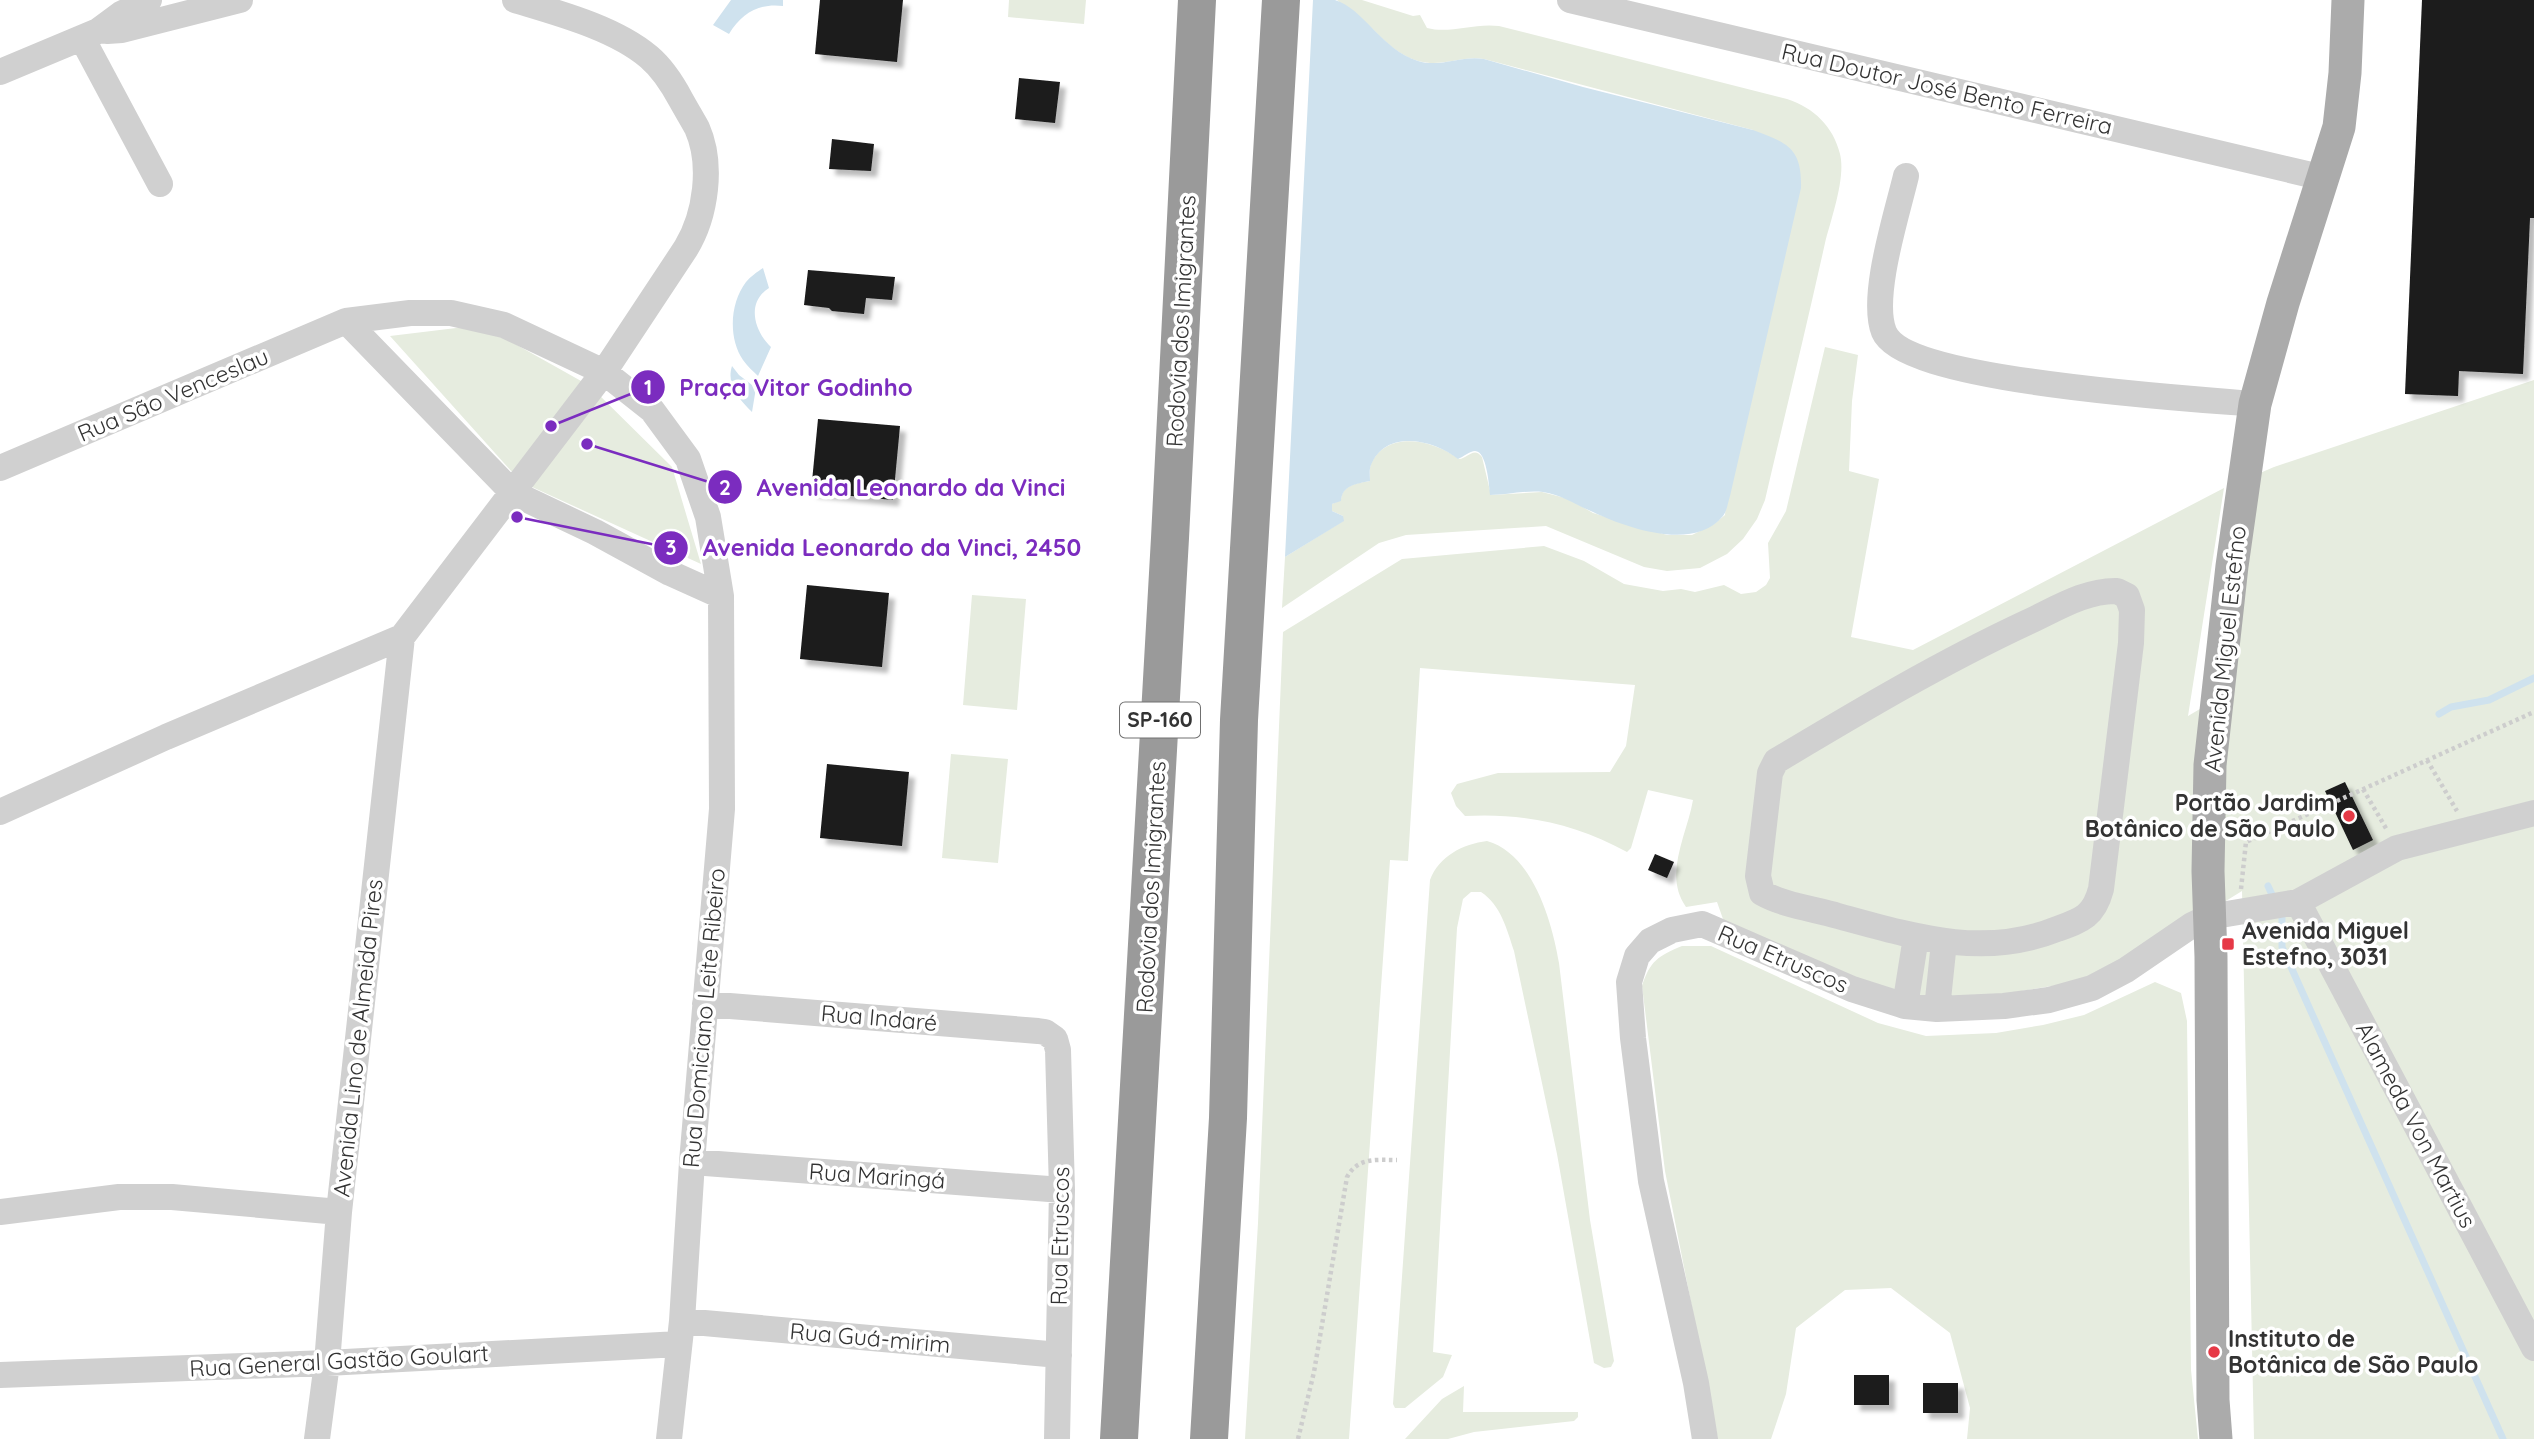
<svg xmlns="http://www.w3.org/2000/svg" width="2534" height="1439" viewBox="0 0 2534 1439" font-family="Quicksand,sans-serif">
<defs>
<filter id="shadow"><feDropShadow dx="6" dy="6" stdDeviation="2" flood-color="#0004"/></filter>
</defs>
<rect width="100%" height="100%" fill="#fff"/>
<!-- green -->
<path fill="#e6ecdf" d="M1009 0H1086L1084 24 1008 17Z
M1337 0H1362L1413 16 1420 15 1427 28C1450 34 1473 23 1499 26L1787 99C1814 108 1833 126 1840 154 1846 178 1831 219 1825 243 1806 329 1785 414 1765 500L1757 519 1743 539 1727 554 1700 568 1667 571 1644 567 1546 526 1406 535 1379 543 1282 608 1285 557 1343 521V516L1332 511V504L1341 500C1342 485 1357 483 1370 481 1370 476 1369 469 1371 464 1387 429 1434 440 1459 459 1468 458 1474 446 1482 457L1491 495 1542 492 1569 499 1593 513 1667 535H1692L1714 524 1725 515 1753 130 1484 59C1465 56 1448 64 1430 63 1399 61 1380 35 1359 16 1352 10 1343 6 1337 0Z
M481 325 590 386 672 467 701 564 521 482 390 336Z
M1825 347 1858 355 1852 401 1849 471 1879 479 1851 637 1913 650 2224 488 2188 716 2222 696 2246 479 2274 467 2534 380V1439H2254L2242 891 2132 959 2089 980 1948 1003 1892 993 1733 930 1723 919 1717 902 1686 907C1663 875 1687 835 1693 800L1648 790 1631 848 1627 852C1575 823 1523 813 1465 816L1456 806 1451 793 1457 784 1498 773 1610 772 1626 746 1635 685 1420 668 1408 861 1390 860 1349 1439H1245L1258 1223 1283 632 1402 559 1544 546 1584 561 1624 584 1663 591 1681 589 1695 592 1724 585 1741 594 1756 592 1766 585 1770 578 1768 543 1786 511Z
M972 595 1026 599 1017 710 963 705Z
M951 754 1008 759 998 863 942 858Z
M1487 841C1533 854 1552 922 1559 963L1590 1220 1614 1361 1611 1367 1604 1368 1594 1363 1557 1154 1514 951C1507 930 1501 905 1481 892H1471L1463 899 1457 928 1433 1352 1452 1355 1443 1377 1405 1408H1395L1393 1404 1430 880C1439 856 1463 844 1487 841Z
M1682 946H1711L1878 1023 1926 1036 1996 1033 2043 1025 2084 1015 2155 982 2181 993 2187 1021 2191 1370 2198 1439H1967L1970 1408 1950 1333 1891 1288 1845 1290 1796 1328 1786 1394 1771 1439H1718L1665 1171 1642 986C1650 961 1658 956 1682 946Z
M1464 1386 1463 1412H1578V1417L1574 1421 1474 1432 1448 1439H1405L1442 1399Z"/>
<!-- water -->
<path fill="#cfe2ee" d="M731 0H783V6C759 3 742 13 729 34L713 25Z
M1313 0C1320 0 1329 0 1335 0 1363 8 1382 50 1418 61 1440 68 1462 55 1484 59L1583 87 1753 130C1788 143 1802 148 1801 188L1730 496C1728 502 1727 511 1723 516 1694 552 1627 528 1593 512 1576 505 1562 495 1543 492 1526 490 1507 495 1490 495 1489 486 1487 451 1475 451 1470 451 1463 457 1458 459 1435 440 1386 428 1371 465 1369 469 1370 476 1370 481 1356 484 1342 485 1341 501L1332 504V511L1343 516 1344 521 1285 557Z
M763 268 769 288C746 302 754 331 771 347L758 376C753 371 747 366 743 360 728 338 730 303 746 282 750 277 757 272 763 268Z
M732 366 739 375 756 388 752 412C739 399 726 385 732 366Z"/>
<g fill="none" stroke-linecap="round" stroke-linejoin="round">
<!-- stream -->
<path stroke="#cfe2ee" stroke-width="7" d="M2439 714 2451 707 2489 700 2534 678
M2268 886 2274 899
M2279 910 2282 916V947L2503 1439"/>
</g>
<!-- building -->
<path fill="#1a1a1a" filter="url(#shadow)" d="M820 0H903L897 62 815 54Z
M2422 0H2534V218H2530L2523 374 2459 371 2458 396 2405 394Z
M1019 78 1060 82 1055 123 1015 119Z
M832 139 874 144 871 171 829 169Z
M808 270 895 277 892 300 866 298 864 314 832 311 829 308 804 305Z
M818 419 900 426 893 500 811 492Z
M807 585 889 593 882 667 800 659Z
M827 764 909 772 902 846 820 838Z
M2345 782 2373 840 2353 850 2325 791Z
M1655 854 1674 862 1667 878 1648 870Z
M1854 1375H1889V1405H1854Z
M1923 1383H1958V1413H1923Z"/>
<g fill="none" stroke-linecap="round" stroke-linejoin="round">
<!-- path -->
<path stroke="#cdcdcd" stroke-width="4.5" stroke-dasharray="3.5 3.5" stroke-linecap="butt" d="M2427 760 2457 811
M2363 789 2387 830
M2241 889 2246 842 2534 712
M1298 1439 1314 1372 1347 1177C1358 1157 1376 1160 1397 1160"/>
<!-- minor -->
<path stroke="#d0d0d0" stroke-width="26" d="M1570 0 2324 178
M107 31 122 30 240 0
M82 38 160 184
M0 72 98 31 121 14 149 0
M1906 176C1897 214 1870 297 1884 332 1905 382 2197 399 2255 404
M410 313H451L504 325 604 372 652 410 688 459 708 517 721 596 670 573 595 532 513 493 346 321Z
M0 468 346 321
M2117 591 2127 596 2132 610 2131 643 2101 889C2094 916 2082 920 2057 929 1983 959 1912 936 1838 916 1814 909 1783 905 1762 893L1758 876 1770 773 1776 761C1858 712 1940 663 2028 622 2056 609 2086 590 2117 591Z
M0 812 166 737 402 637 604 372 686 248C706 215 713 164 697 128 692 119 686 109 681 100 673 85 662 68 649 57 615 28 558 13 515 0
M2298 902 2534 1348
M705 1004 1038 1031 1045 1032 1055 1039 1058 1050 1062 1190 1057 1439
M1905 1006 1916 937
M1937 1009 1944 942
M692 1162 1062 1190
M0 1212 119 1197H172L339 1212
M682 1321 1059 1355
M0 1375 327 1363 679 1344
M317 1439 327 1363 339 1212 402 637
M669 1439 682 1321 692 1162 722 809 721 596
M1705 1439 1696 1383 1651 1181 1633 1038 1629 982 1637 956 1650 941 1672 930 1702 924 1852 989 1905 1006 1937 1009 2004 1006 2049 1000 2092 988 2126 970 2192 925 2209 917 2298 902 2397 848 2534 813"/>
<!-- major -->
<path stroke="#ababab" stroke-width="33" d="M2216 1439 2213 1400 2211 957 2208 871 2210 765 2232 566 2255 404 2283 303 2339 127 2345 73 2348 0"/>
<!-- highway -->
<path stroke="#9a9a9a" stroke-width="38" d="M1119 1439 1170 538 1197 0
M1209 1439 1228 1118 1239 720 1281 0"/>
</g>
<!-- markers -->
<g fill="#e63946" stroke="#fff" stroke-width="2.5">
<circle cx="2349" cy="816" r="7"/>
<rect x="2221" y="937" width="14" height="14" rx="3.5"/>
<circle cx="2214" cy="1352" r="7"/>
</g>
<g text-anchor="middle" stroke-width="7" stroke-linejoin="round" paint-order="stroke">
<!-- shield labels -->
<rect fill="#fff" stroke="#707070" stroke-width="2" x="1120" y="702.5" width="80" height="35" rx="5"/>
<g font-size="21" font-weight="bold" fill="#333">
<text x="1160" y="727">SP-160</text>
</g>
<!-- street labels -->
<g font-size="23" fill="#333" stroke="#fff">
<text transform="translate(1947 89) rotate(13)" y="8">Rua Doutor José Bento Ferreira</text>
<text transform="translate(1181 321) rotate(-87)" y="8">Rodovia dos Imigrantes</text>
<text transform="translate(173 395) rotate(-23)" y="8">Rua São Venceslau</text>
<text transform="translate(2225 649) rotate(-84)" y="8">Avenida Miguel Estefno</text>
<text transform="translate(1151 887) rotate(-87)" y="8">Rodovia dos Imigrantes</text>
<text transform="translate(1783 959) rotate(23)" y="8">Rua Etruscos</text>
<text transform="translate(704 1018) rotate(-85)" y="8">Rua Domiciano Leite Ribeiro</text>
<text transform="translate(879 1018) rotate(5)" y="8">Rua Indaré</text>
<text transform="translate(358 1038) rotate(-84)" y="8">Avenida Lino de Almeida Pires</text>
<text transform="translate(2416 1125) rotate(62)" y="8">Alameda Von Martius</text>
<text transform="translate(877 1176) rotate(4)" y="8">Rua Maringá</text>
<text transform="translate(1060 1236) rotate(-89)" y="8">Rua Etruscos</text>
<text transform="translate(870 1338) rotate(5)" y="8">Rua Guá-mirim</text>
<text transform="translate(339 1361) rotate(-3)" y="8">Rua General Gastão Goulart</text>
</g>
<!-- poi labels -->
<g font-size="23" font-weight="bold" fill="#333" stroke="#fff" text-anchor="start">
<text x="2335" y="811" text-anchor="end">Portão Jardim<tspan x="2335" dy="26">Botânico de São Paulo</tspan></text>
<text x="2242" y="939">Avenida Miguel<tspan x="2242" dy="26">Estefno, 3031</tspan></text>
<text x="2228" y="1347">Instituto de<tspan x="2228" dy="26">Botânica de São Paulo</tspan></text>
</g>
</g>
<!-- callouts -->
<path fill="none" stroke="#7b2cbf" stroke-width="2.5" d="M551 426L648 387M587 444L725 487M517 517L671 548"/>
<g fill="#7b2cbf" stroke="#fff" stroke-width="2.5">
<circle cx="551" cy="426" r="7"/>
<circle cx="587" cy="444" r="7"/>
<circle cx="517" cy="517" r="7"/>
<circle cx="648" cy="387" r="18"/>
<circle cx="725" cy="487" r="18"/>
<circle cx="671" cy="548" r="18"/>
</g>
<g font-size="21" text-anchor="middle" font-weight="bold" fill="#fff">
<text x="648" y="395">1</text>
<text x="725" y="495">2</text>
<text x="671" y="555">3</text>
</g>
<g font-size="24" text-anchor="middle" font-weight="bold" fill="#7b2cbf" stroke="#fff" stroke-width="7" stroke-linejoin="round" paint-order="stroke">
<text x="796" y="396">Praça Vitor Godinho</text>
<text x="911" y="496">Avenida Leonardo da Vinci</text>
<text x="892" y="556">Avenida Leonardo da Vinci, 2450</text>
</g>
</svg>
